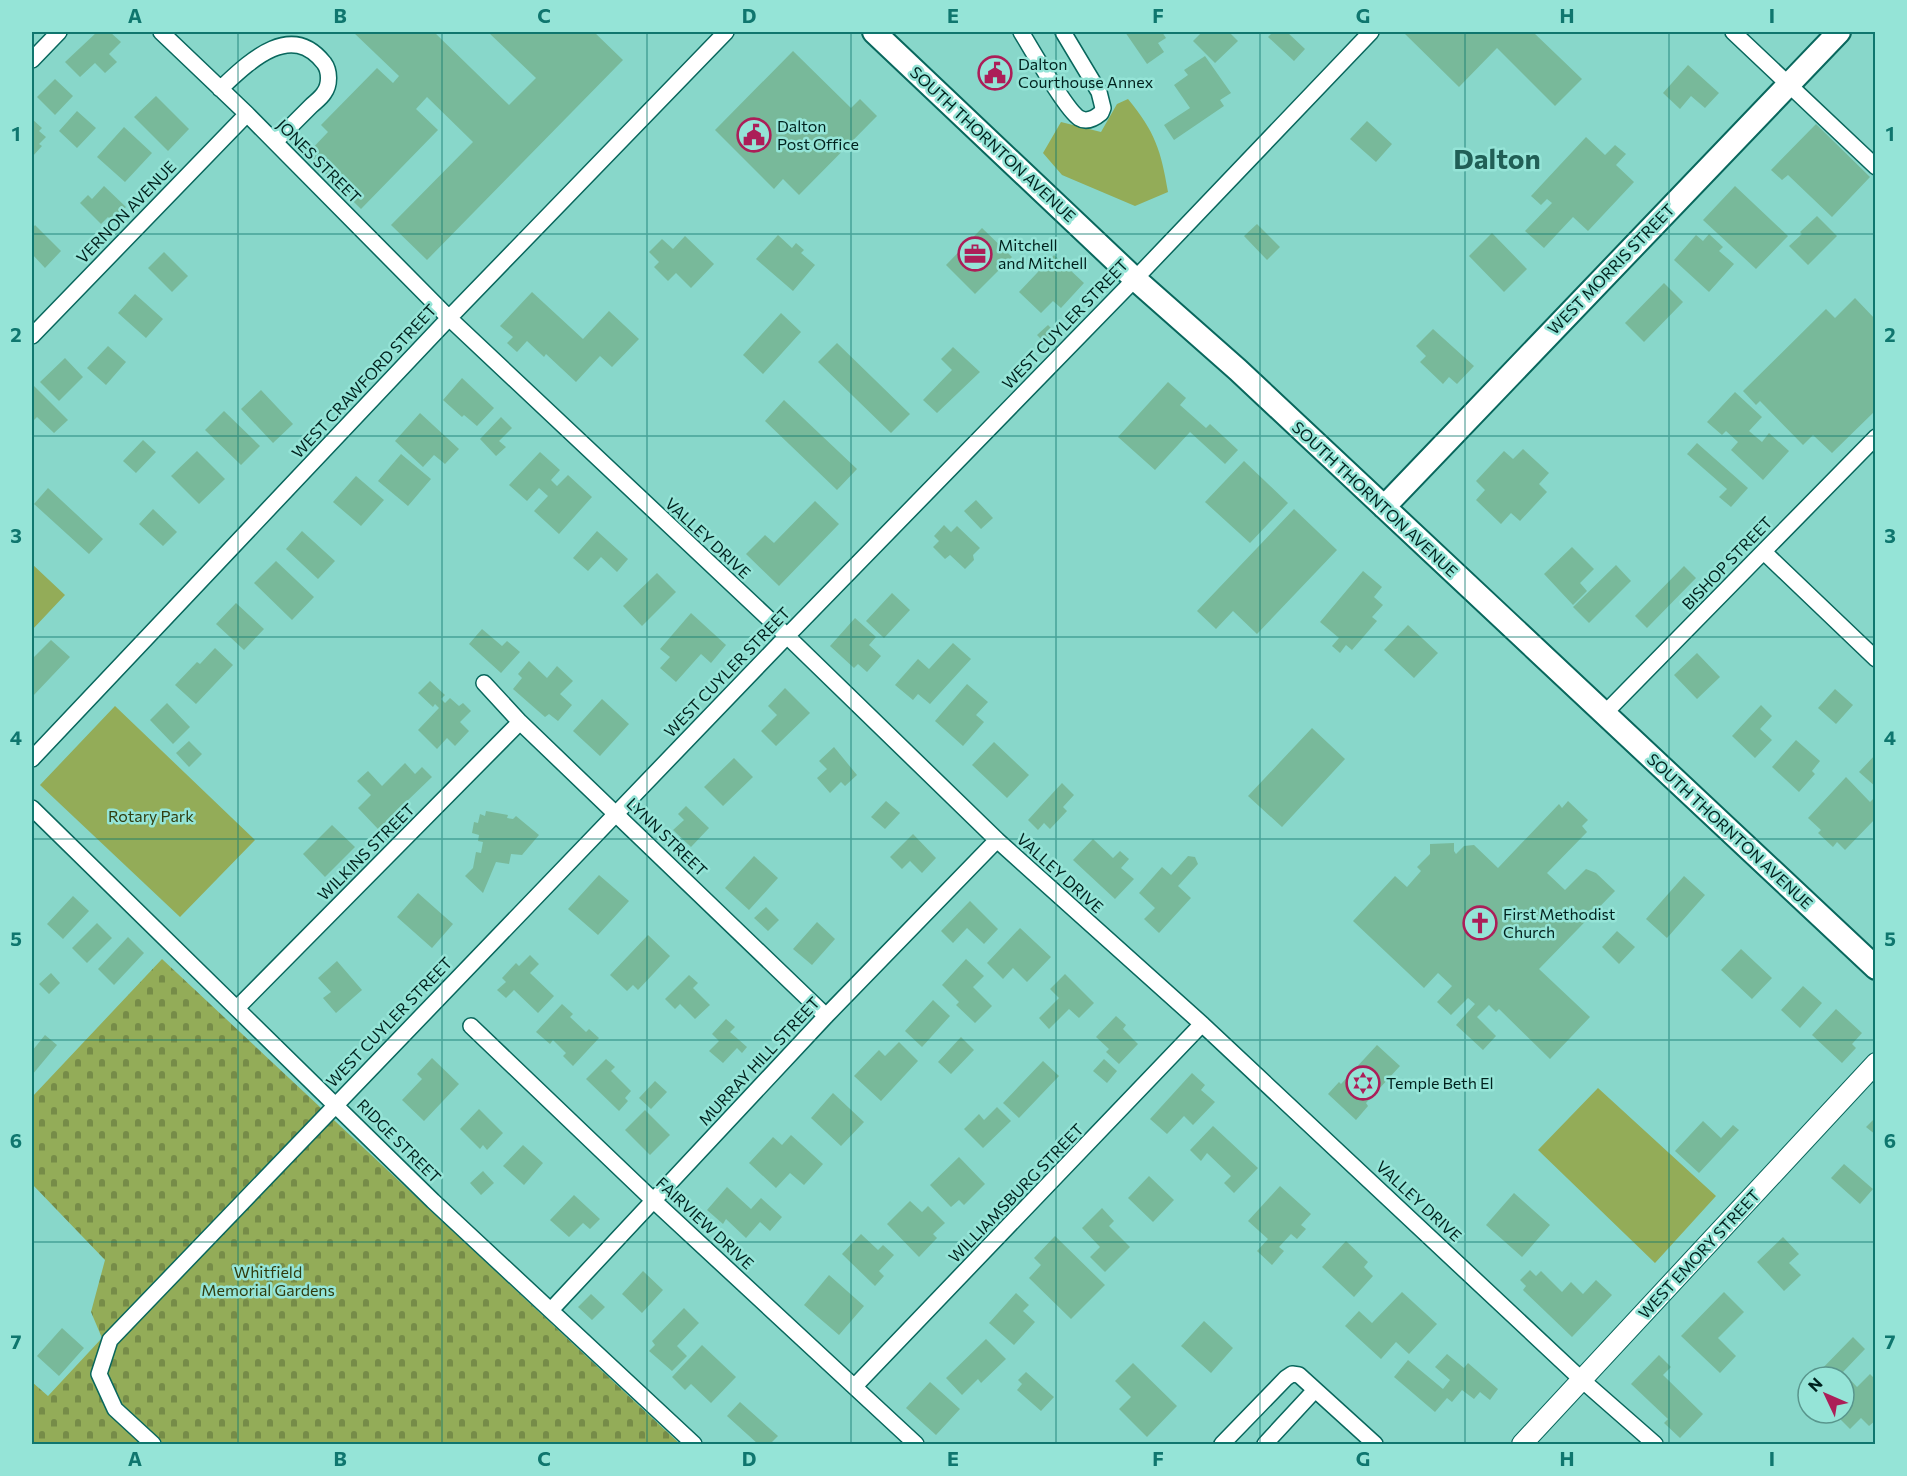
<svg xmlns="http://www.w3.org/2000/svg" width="1907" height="1476" viewBox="0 0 1907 1476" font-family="Commissioner,sans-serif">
<defs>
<pattern id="cemetery-stones" width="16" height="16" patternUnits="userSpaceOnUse" patternTransform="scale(1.5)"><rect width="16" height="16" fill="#93ac58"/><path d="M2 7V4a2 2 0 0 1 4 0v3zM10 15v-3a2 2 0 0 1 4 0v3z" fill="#768c48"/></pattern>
</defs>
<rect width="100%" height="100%" fill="#88d7ca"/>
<!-- green -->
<path fill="#93ac58" d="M1128 99C1155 132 1161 150 1168 192L1135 206 1062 175 1043 153 1061 122 1101 132 1117 104Z
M32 564 65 595 32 630Z
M115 706 255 840 180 917 40 785Z
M1598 1088 1716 1196 1655 1263 1538 1150Z"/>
<!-- cemetery -->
<path fill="url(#cemetery-stones)" d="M162 959 680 1444H32V1382L48 1396 102 1338 91 1312 105 1260 32 1184V1097Z"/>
<!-- building -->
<path fill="#78b99a" d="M97 32H110L121 42 109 54 117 62 105 73 95 63 80 77 65 62Z
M353 32H434L509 105 536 78 488 32H594L623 60 427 260 391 225 473 142 427 97 416 109 438 130 361 209 306 155 328 132 321 125 377 68 393 83 399 76Z
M1125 32H1162L1166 38 1158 43 1164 52 1147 64Z
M1202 32H1229L1238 41 1215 63 1193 41Z
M1273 32H1287L1305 49 1294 61 1268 37Z
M1405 32H1533L1582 79 1555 106 1497 48 1459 87 1404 33Z
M793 51 851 108 860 99 877 116 799 195 783 179 774 189 715 130Z
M1205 56 1231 93 1220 100 1224 106 1174 140 1164 125 1190 108 1174 85 1188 75 1184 70Z
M1688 65 1719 93 1705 108 1691 96 1680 109 1663 93Z
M55 79 73 96 55 115 37 97Z
M156 96 189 129 168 151 134 117Z
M77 111 96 128 77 148 59 131Z
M32 119 42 128 39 131 46 137 39 144 42 146 32 157Z
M1367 121 1392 144 1376 162 1350 139Z
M1816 124 1870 177 1832 217 1788 175 1782 180 1771 170Z
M124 127 152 153 125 182 97 157Z
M1586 137 1605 155 1615 145 1626 154 1616 165 1634 182 1588 231 1573 217 1544 248 1525 231 1552 203 1547 199 1541 205 1531 196Z
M104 186 126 207 112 221 108 217 101 224 80 203 88 195 92 199Z
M1735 186 1788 236 1756 269 1703 220Z
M1817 216 1837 236 1808 265 1789 246 1802 234 1800 232Z
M1257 224 1280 247 1267 260 1244 236Z
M35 225 61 251 45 268 32 254V229Z
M982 228 1012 257 975 294 946 265Z
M1492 233 1527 269 1504 292 1469 256Z
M1709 234 1723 247 1719 251 1734 264 1709 292 1674 260 1696 235 1703 241Z
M778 235 792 248 796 243 804 250 801 253 815 265 793 291 756 259Z
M685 236 714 264 691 288 676 273 668 281 654 267 659 262 649 252 662 239 673 249Z
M164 252 188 276 172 292 148 268Z
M1054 255 1084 283 1061 308 1053 301 1041 313 1019 292Z
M1664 283 1683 302 1644 342 1625 323Z
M532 292 583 339 609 311 639 339 612 367 600 356 576 382 546 354 544 357 527 341 517 352 507 343 513 337 500 326Z
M135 294 163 319 146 338 118 313Z
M1855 298 1876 320V410L1832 453 1813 435 1803 445 1760 401 1756 405 1743 391 1826 309 1835 318Z
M781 313 801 332 763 374 743 355Z
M1048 325 1055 332 1044 342 1037 335Z
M1433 329 1474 366 1457 384 1449 377 1443 384 1420 362 1426 356 1416 346Z
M837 343 910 414 891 433 818 362Z
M108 346 126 362 106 385 87 368Z
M953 347 980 372 937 413 923 400 952 370 941 359Z
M65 358 83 377 59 401 40 382Z
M462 378 494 408 477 426 464 415 462 417 443 400Z
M1168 382 1186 398 1180 405 1206 428 1210 424 1238 450 1225 464 1190 432 1155 470 1118 437Z
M32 384 68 420 54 433 37 417 32 422Z
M261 390 293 424 273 443 241 409Z
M1735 392 1762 417 1749 431 1762 442 1769 433 1789 451 1763 480 1731 450 1738 442 1726 431 1722 435 1707 422Z
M784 400 857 469 837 490 765 421Z
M224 411 260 446 241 465 205 430Z
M420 413 459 449 445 464 434 455 423 467 395 441Z
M501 417 512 428 499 441 506 447 496 456 480 439Z
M143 440 156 452 136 473 123 461Z
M1697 443 1748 488 1731 507 1719 497 1727 489 1687 454Z
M1523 449 1549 473 1539 484 1547 492 1520 521 1511 513 1501 524 1476 500 1485 490 1476 481 1504 451 1513 459Z
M197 451 225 479 199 504 171 476Z
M540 452 560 470 551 480 557 486 568 475 592 497 559 534 534 511 548 496 539 488 527 501 509 485Z
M401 454 431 479 408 506 378 481Z
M1244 461 1288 503 1250 543 1205 502Z
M356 476 384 500 361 526 333 502Z
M48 488 103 539 89 554 34 504Z
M976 500 993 518 981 529 964 511Z
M815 501 839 524 779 586 746 554 765 535 774 543Z
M153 509 177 532 163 546 139 524Z
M1294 509 1337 550 1257 634 1233 611 1216 629 1197 611Z
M944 525 951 532 957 526 980 548 973 555 974 560 965 569 950 555 945 559 933 547 939 541 934 536Z
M302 531 335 561 318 579 286 549Z
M597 531 628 559 617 572 601 557 588 571 573 558Z
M1572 547 1594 569 1580 583 1587 591 1573 605 1544 574Z
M276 561 314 597 292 620 254 583Z
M1616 565 1631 581 1589 623 1573 607Z
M1684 566 1696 578 1647 628 1635 616Z
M1363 571 1382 587 1374 597 1383 605 1372 617 1377 621 1352 650 1346 645 1340 653 1332 646 1339 638 1320 622Z
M657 573 676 592 642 626 623 606Z
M892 593 910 610 884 638 866 621Z
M236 603 264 629 244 650 216 624Z
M691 613 726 645 711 663 701 654 676 682 660 668 670 657 660 649Z
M855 618 876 637 869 645 881 656 867 672 858 664 854 668 830 646Z
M1408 625 1438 653 1414 678 1384 650Z
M482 629 502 646 507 641 520 652 501 673 469 644Z
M51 640 70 657 32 697V659Z
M953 643 971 659 930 704 918 694 913 700 895 685 918 659 929 669Z
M215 648 233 665 196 704 175 685 197 662 200 664Z
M1697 653 1720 677 1697 699 1674 675Z
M529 661 547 678 557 666 573 681 560 694 572 705 558 721 549 714 545 717 513 689 522 678 518 674Z
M430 681 445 695 441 699 445 703 450 698 459 706 463 703 471 711 460 722 469 731 455 746 447 738 437 749 418 730 439 708 435 704 433 707 418 693Z
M967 684 988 702 976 715 984 722 963 746 935 721Z
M785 688 810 713 776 746 761 731 777 715 768 706Z
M1835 689 1853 705 1836 724 1818 708Z
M602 699 629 724 600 756 573 731Z
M167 703 190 727 173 744 150 720Z
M1761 705 1772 716 1760 729 1772 740 1755 758 1732 736Z
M1312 728 1345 759 1282 827 1248 796Z
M1796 740 1820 761 1812 771 1815 774 1799 792 1772 767Z
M189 741 202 754 189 767 176 753Z
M994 742 1029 775 1007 798 972 765Z
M834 747 857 775 845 786 841 782 830 793 817 778 827 769 819 761Z
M1876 754V787L1859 772Z
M734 758 753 777 723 806 704 787Z
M405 763 415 774 422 767 432 777 378 829 358 808 371 795 357 781 368 771 382 786Z
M1846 777 1870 802 1876 796V818L1845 850 1837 842 1833 847 1818 833 1821 830 1808 818Z
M1062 783 1074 795 1063 807 1067 811 1050 829 1044 823 1038 830 1028 820Z
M886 801 900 813 885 829 871 817Z
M1568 801 1588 820 1582 826 1587 832 1547 873 1565 890 1586 869 1596 873 1615 891 1539 969 1590 1017 1550 1059 1499 1009 1496 1012 1489 1005 1477 1017 1496 1036 1483 1050 1456 1025 1475 1004 1468 998 1451 1015 1437 1002 1452 986 1438 973 1424 988 1353 921 1395 876 1407 887 1421 871 1417 867 1430 854V844L1454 843V851L1456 854 1464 846 1474 845 1498 868 1559 804 1562 808Z
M686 806 709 828 691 847 673 830 684 820 678 814Z
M486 811 508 815 507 818 513 819 516 816 539 835 522 855 511 854 509 864 496 862 483 893 465 876 473 868 476 852 481 853 483 842 478 841 479 835 472 833 474 822 478 823 480 814 485 816Z
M332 825 355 847 325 877 303 854Z
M913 834 936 858 922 873 910 861 902 869 890 857Z
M1093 839 1113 858 1120 851 1129 859 1121 868 1134 879 1115 899 1073 860Z
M754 856 778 878 749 910 725 888Z
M1188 856 1195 857 1198 864 1178 886 1191 898 1159 933 1144 919 1155 908 1139 893 1162 867 1171 875Z
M599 875 629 901 598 935 568 909Z
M1684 876 1705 895 1667 938 1646 919Z
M418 893 453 924 432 948 397 917Z
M73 896 89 911 63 939 47 924Z
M970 901 998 929 984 944 967 928 953 943 941 931Z
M766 907 779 920 768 931 754 918Z
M817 922 835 939 812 965 793 949Z
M97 923 112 938 87 963 72 948Z
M1020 928 1051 957 1027 982 1013 968 1003 979 987 963Z
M1617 931 1635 947 1619 964 1602 947Z
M648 935 670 956 638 990 633 985 627 991 610 975Z
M128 937 144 953 114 985 98 969Z
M1741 949 1772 978 1752 999 1721 970Z
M530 955 539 964 530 973 554 996 538 1013 514 990 506 998 497 990 506 982 502 978 516 963 519 966Z
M966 959 984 976 973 987 992 1006 975 1023 956 1005 959 1002 942 985Z
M337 961 362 990 336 1013 323 998 331 992 318 978Z
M51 973 60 983 49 994 39 984Z
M1065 974 1094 1003 1079 1018 1069 1009 1049 1029 1039 1018 1059 998 1050 989Z
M689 975 698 983 693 988 710 1005 695 1019 680 1004 675 1009 665 999Z
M1803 986 1822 1003 1800 1028 1781 1010Z
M933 1000 950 1016 922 1047 905 1031Z
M562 1004 573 1014 570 1017 586 1032 589 1029 599 1038 573 1066 563 1056 566 1053 553 1040 550 1044 536 1032Z
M1836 1009 1862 1033 1852 1044 1856 1048 1842 1063 1812 1035Z
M1116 1016 1126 1025 1123 1029 1138 1044 1119 1064 1106 1052 1109 1049 1096 1037Z
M726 1019 735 1027 730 1032 747 1047 742 1053 737 1048 723 1063 709 1051 719 1041 712 1034Z
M45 1035 57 1045 32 1075V1051Z
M961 1037 974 1050 951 1074 938 1062Z
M899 1042 918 1061 881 1101 854 1076 879 1050 885 1056Z
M1377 1045 1400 1066 1366 1103 1368 1106 1356 1120 1328 1094 1339 1082 1341 1084Z
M432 1058 459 1084 424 1121 402 1100 422 1079 417 1074Z
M606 1059 615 1067 611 1071 631 1091 625 1098 628 1101 619 1111 586 1079Z
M1104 1059 1117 1071 1107 1083 1093 1071Z
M1043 1061 1059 1076 1019 1118 1003 1103Z
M1192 1073 1205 1085 1201 1090 1215 1102 1193 1125 1184 1116 1167 1134 1150 1119Z
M655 1081 667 1092 651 1109 639 1098Z
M833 1093 864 1122 841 1146 811 1118Z
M997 1107 1011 1121 983 1148 964 1129 979 1114 984 1120Z
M479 1109 503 1133 487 1150 483 1145 480 1149 460 1129Z
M645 1110 670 1135 650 1155 625 1130Z
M1876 1117V1135L1866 1127Z
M1703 1121 1721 1138 1733 1125 1739 1130 1699 1173 1675 1151Z
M1213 1126 1258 1168 1234 1193 1224 1183 1231 1176 1207 1153 1201 1161 1190 1150Z
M791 1135 823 1164 804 1185 790 1173 776 1188 749 1163 773 1137 782 1145Z
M523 1145 543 1163 524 1185 503 1166Z
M959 1157 985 1184 964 1205 959 1200 951 1207 930 1185Z
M1844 1164 1873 1189 1860 1204 1831 1178Z
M483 1171 494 1183 481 1195 470 1183Z
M1149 1176 1174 1200 1153 1222 1128 1198Z
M1280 1186 1311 1214 1301 1225 1306 1229 1297 1239 1291 1234 1279 1247 1284 1251 1272 1265 1257 1251 1268 1239 1248 1221Z
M727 1187 751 1209 761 1198 782 1217 770 1231 760 1222 746 1238 726 1219 723 1224 707 1210Z
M1514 1193 1550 1225 1522 1257 1486 1225Z
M574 1195 600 1219 590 1229 583 1223 569 1237 550 1220Z
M910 1201 922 1212 928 1206 945 1223 933 1234 937 1238 919 1257 887 1224Z
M1102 1208 1114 1221 1109 1226 1130 1247 1105 1272 1090 1257 1100 1247 1082 1228Z
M861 1234 878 1250 883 1245 894 1255 879 1271 884 1276 875 1286 842 1254Z
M1055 1236 1105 1285 1071 1319 1029 1278 1041 1265 1034 1258Z
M1783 1237 1799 1254 1789 1263 1801 1275 1784 1291 1757 1262Z
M1346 1241 1368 1262 1364 1267 1373 1276 1354 1297 1322 1267Z
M1530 1270 1536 1276 1541 1271 1562 1292 1571 1282 1583 1294 1596 1280 1612 1295 1572 1337 1523 1290 1526 1286 1520 1280Z
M643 1271 663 1290 642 1313 622 1294Z
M829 1275 864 1306 839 1335 804 1305Z
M1402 1292 1437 1324 1409 1354 1396 1342 1381 1359 1345 1326 1359 1311 1372 1323Z
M1724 1292 1744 1312 1718 1338 1736 1356 1720 1373 1681 1336Z
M1016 1293 1029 1305 1023 1311 1035 1322 1014 1345 989 1323Z
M591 1294 605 1307 592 1320 578 1307Z
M684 1308 699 1323 677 1346 687 1356 672 1371 649 1351 655 1345 652 1341Z
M1204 1321 1233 1348 1211 1373 1181 1346Z
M62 1328 84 1348 59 1376 37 1356Z
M1853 1337 1865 1349 1843 1372 1857 1387 1870 1374 1876 1380V1399L1873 1401 1876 1404V1420L1869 1426 1861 1418 1850 1429 1834 1413H1844V1377H1814Z
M986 1339 1006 1359 981 1383 978 1379 962 1395 946 1378Z
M702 1345 736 1377 711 1403 691 1384 685 1390 672 1377Z
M1447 1354 1464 1368 1468 1363 1498 1389 1490 1400 1480 1392 1474 1399 1462 1390 1452 1402 1447 1398 1435 1412 1394 1377 1408 1360 1443 1389 1450 1380 1435 1367Z
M1659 1355 1671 1367 1663 1375 1703 1414 1680 1438 1664 1423 1668 1419 1631 1384Z
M1133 1363 1177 1406 1147 1437 1119 1409 1131 1397 1115 1381Z
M1026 1372 1054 1397 1041 1411 1017 1390 1022 1384 1018 1380Z
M930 1382 960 1409 936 1435 906 1408Z
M740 1402 778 1436 770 1444H758L727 1416Z"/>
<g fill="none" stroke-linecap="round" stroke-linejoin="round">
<!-- minor casing -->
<g stroke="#09675d" stroke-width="18">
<path id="minor" d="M161 32 247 114 449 318 787 636 997 840 1202 1024 1582 1380 1655 1444
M1021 32C1031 48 1066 110 1079 118 1087 123 1095 118 1101 113L1103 108 1099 92 1063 32
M1733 32 1876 167
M32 60 59 32
M220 89C248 63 290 20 324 63 330 71 330 85 324 93 321 98 315 102 311 106 299 118 287 130 275 142
M32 336 247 114
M1764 552 1876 659
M484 683 520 722 826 1016
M1605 713 1876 437
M32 759 449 318 726 32
M32 808 433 1201 694 1444
M237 1008 520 722
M471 1026 654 1201 916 1444
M551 1310 826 1016 997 840
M855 1386 1202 1024
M153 1444 115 1409 99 1374 110 1340 787 636 1135 279 1371 32
M1222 1444 1286 1378 1292 1374 1299 1375 1375 1444
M1265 1444 1315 1390"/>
</g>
<!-- tertiary casing -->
<g stroke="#09675d" stroke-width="22">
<path id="tertiary" d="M1522 1444 1876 1063"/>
</g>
<!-- secondary casing -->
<g stroke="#09675d" stroke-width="26">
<path id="secondary" d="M874 32 1135 279 1238 370 1876 968
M1384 507 1839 32"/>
</g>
<!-- minor -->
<use href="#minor" stroke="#fff" stroke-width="15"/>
<!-- tertiary -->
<use href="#tertiary" stroke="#fff" stroke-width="20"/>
<!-- secondary -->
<use href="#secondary" stroke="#fff" stroke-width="22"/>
</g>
<!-- grid -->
<path fill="none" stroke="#0f766e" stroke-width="1.5" stroke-opacity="0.55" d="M238 32V1444M442 32V1444M647 32V1444M851 32V1444M1056 32V1444M1260 32V1444M1465 32V1444M1669 32V1444M32 234H1876M32 436H1876M32 637H1876M32 839H1876M32 1040H1876M32 1242H1876"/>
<!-- icons -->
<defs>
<g id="civic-ring" transform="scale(1.725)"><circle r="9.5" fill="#95e4d7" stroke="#ac1e58" stroke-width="1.5"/><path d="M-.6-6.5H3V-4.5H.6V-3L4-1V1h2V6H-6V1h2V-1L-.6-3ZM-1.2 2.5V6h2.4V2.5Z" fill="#ac1e58"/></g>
<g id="office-ring" transform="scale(1.725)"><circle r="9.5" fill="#95e4d7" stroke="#ac1e58" stroke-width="1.5"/><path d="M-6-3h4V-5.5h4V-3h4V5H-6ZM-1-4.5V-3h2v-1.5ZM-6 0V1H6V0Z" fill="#ac1e58"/></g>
<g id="church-ring" transform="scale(1.725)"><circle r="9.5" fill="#95e4d7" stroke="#ac1e58" stroke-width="1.5"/><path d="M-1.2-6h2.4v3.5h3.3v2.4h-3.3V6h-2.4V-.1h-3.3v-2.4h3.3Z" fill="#ac1e58"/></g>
<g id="synagogue-ring" transform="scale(1.725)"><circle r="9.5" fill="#95e4d7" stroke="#ac1e58" stroke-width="1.5"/><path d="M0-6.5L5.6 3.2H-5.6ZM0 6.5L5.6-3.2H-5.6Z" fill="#ac1e58"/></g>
</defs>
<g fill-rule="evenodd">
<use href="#civic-ring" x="995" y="73"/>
<use href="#civic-ring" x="754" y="135"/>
<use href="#office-ring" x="975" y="254"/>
<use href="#church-ring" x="1480" y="923"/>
<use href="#synagogue-ring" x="1363" y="1083"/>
</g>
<g text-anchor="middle" stroke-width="5" stroke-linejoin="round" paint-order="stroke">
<!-- poi labels -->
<g font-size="16" fill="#00221e" stroke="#95e4d7" text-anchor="start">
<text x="1018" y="70">Dalton<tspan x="1018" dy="18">Courthouse Annex</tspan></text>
<text x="777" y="132">Dalton<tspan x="777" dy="18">Post Office</tspan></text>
<text x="998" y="251">Mitchell<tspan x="998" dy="18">and Mitchell</tspan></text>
<text x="1503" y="920">First Methodist<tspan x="1503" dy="18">Church</tspan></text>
<text x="1386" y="1089">Temple Beth El</text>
</g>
<!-- street labels -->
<g font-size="16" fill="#00221e" stroke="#95e4d7">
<text transform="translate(993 144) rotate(43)" y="6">SOUTH THORNTON AVENUE</text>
<text transform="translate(319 161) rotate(45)" y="6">JONES STREET</text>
<text transform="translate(126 212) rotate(-46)" y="6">VERNON AVENUE</text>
<text transform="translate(1611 269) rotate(-46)" y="6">WEST MORRIS STREET</text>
<text transform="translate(1065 324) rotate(-46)" y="6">WEST CUYLER STREET</text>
<text transform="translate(364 381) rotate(-47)" y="6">WEST CRAWFORD STREET</text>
<text transform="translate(1375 499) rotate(43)" y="6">SOUTH THORNTON AVENUE</text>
<text transform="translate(708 538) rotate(43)" y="6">VALLEY DRIVE</text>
<text transform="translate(1727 563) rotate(-46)" y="6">BISHOP STREET</text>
<text transform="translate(727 672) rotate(-46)" y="6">WEST CUYLER STREET</text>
<text transform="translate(1730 831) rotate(43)" y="6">SOUTH THORNTON AVENUE</text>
<text transform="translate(667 837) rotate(44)" y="6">LYNN STREET</text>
<text transform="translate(366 852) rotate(-45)" y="6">WILKINS STREET</text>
<text transform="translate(1060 873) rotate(42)" y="6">VALLEY DRIVE</text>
<text transform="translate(389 1022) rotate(-46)" y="6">WEST CUYLER STREET</text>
<text transform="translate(759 1061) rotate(-47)" y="6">MURRAY HILL STREET</text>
<text transform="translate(399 1141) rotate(45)" y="6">RIDGE STREET</text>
<text transform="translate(1016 1193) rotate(-46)" y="6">WILLIAMSBURG STREET</text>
<text transform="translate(1419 1201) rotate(43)" y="6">VALLEY DRIVE</text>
<text transform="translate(705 1223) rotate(43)" y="6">FAIRVIEW DRIVE</text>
<text transform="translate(1699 1254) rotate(-47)" y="6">WEST EMORY STREET</text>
</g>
<!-- park labels -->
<g font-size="16" fill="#303c0e" stroke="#95e4d7">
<text x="151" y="822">Rotary Park</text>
<text x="268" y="1278">Whitfield<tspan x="268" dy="18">Memorial Gardens</tspan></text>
</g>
<!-- town labels -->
<g font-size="28" font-weight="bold" fill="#215f56" stroke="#95e4d7">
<text x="1497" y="169">Dalton</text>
</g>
</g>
<!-- border -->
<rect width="1907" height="1476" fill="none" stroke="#95e4d7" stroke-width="66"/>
<!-- north arrow -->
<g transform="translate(1826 1395) rotate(314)"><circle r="28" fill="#95e4d7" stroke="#59968d" stroke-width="1.5"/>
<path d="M0-4.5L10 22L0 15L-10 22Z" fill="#ac1e58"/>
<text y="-9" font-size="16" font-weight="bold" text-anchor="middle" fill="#00221e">N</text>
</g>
<rect x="33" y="33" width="1841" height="1410" fill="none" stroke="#0f766e" stroke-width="2"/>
<g font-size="20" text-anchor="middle" font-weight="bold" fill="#0f766e">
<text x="135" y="23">A</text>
<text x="340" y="23">B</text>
<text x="544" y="23">C</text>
<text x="749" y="23">D</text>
<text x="953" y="23">E</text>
<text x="1158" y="23">F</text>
<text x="1363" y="23">G</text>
<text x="1567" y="23">H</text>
<text x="1772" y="23">I</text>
<text x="16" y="141">1</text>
<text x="1890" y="141">1</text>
<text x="16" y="342">2</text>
<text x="1890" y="342">2</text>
<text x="16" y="543">3</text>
<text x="1890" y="543">3</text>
<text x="16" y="745">4</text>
<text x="1890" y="745">4</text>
<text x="16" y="946">5</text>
<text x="1890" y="946">5</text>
<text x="16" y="1148">6</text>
<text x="1890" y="1148">6</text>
<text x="16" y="1349">7</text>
<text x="1890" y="1349">7</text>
<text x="135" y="1466">A</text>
<text x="340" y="1466">B</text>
<text x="544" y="1466">C</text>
<text x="749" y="1466">D</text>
<text x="953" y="1466">E</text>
<text x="1158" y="1466">F</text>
<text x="1363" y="1466">G</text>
<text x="1567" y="1466">H</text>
<text x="1772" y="1466">I</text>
</g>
</svg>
